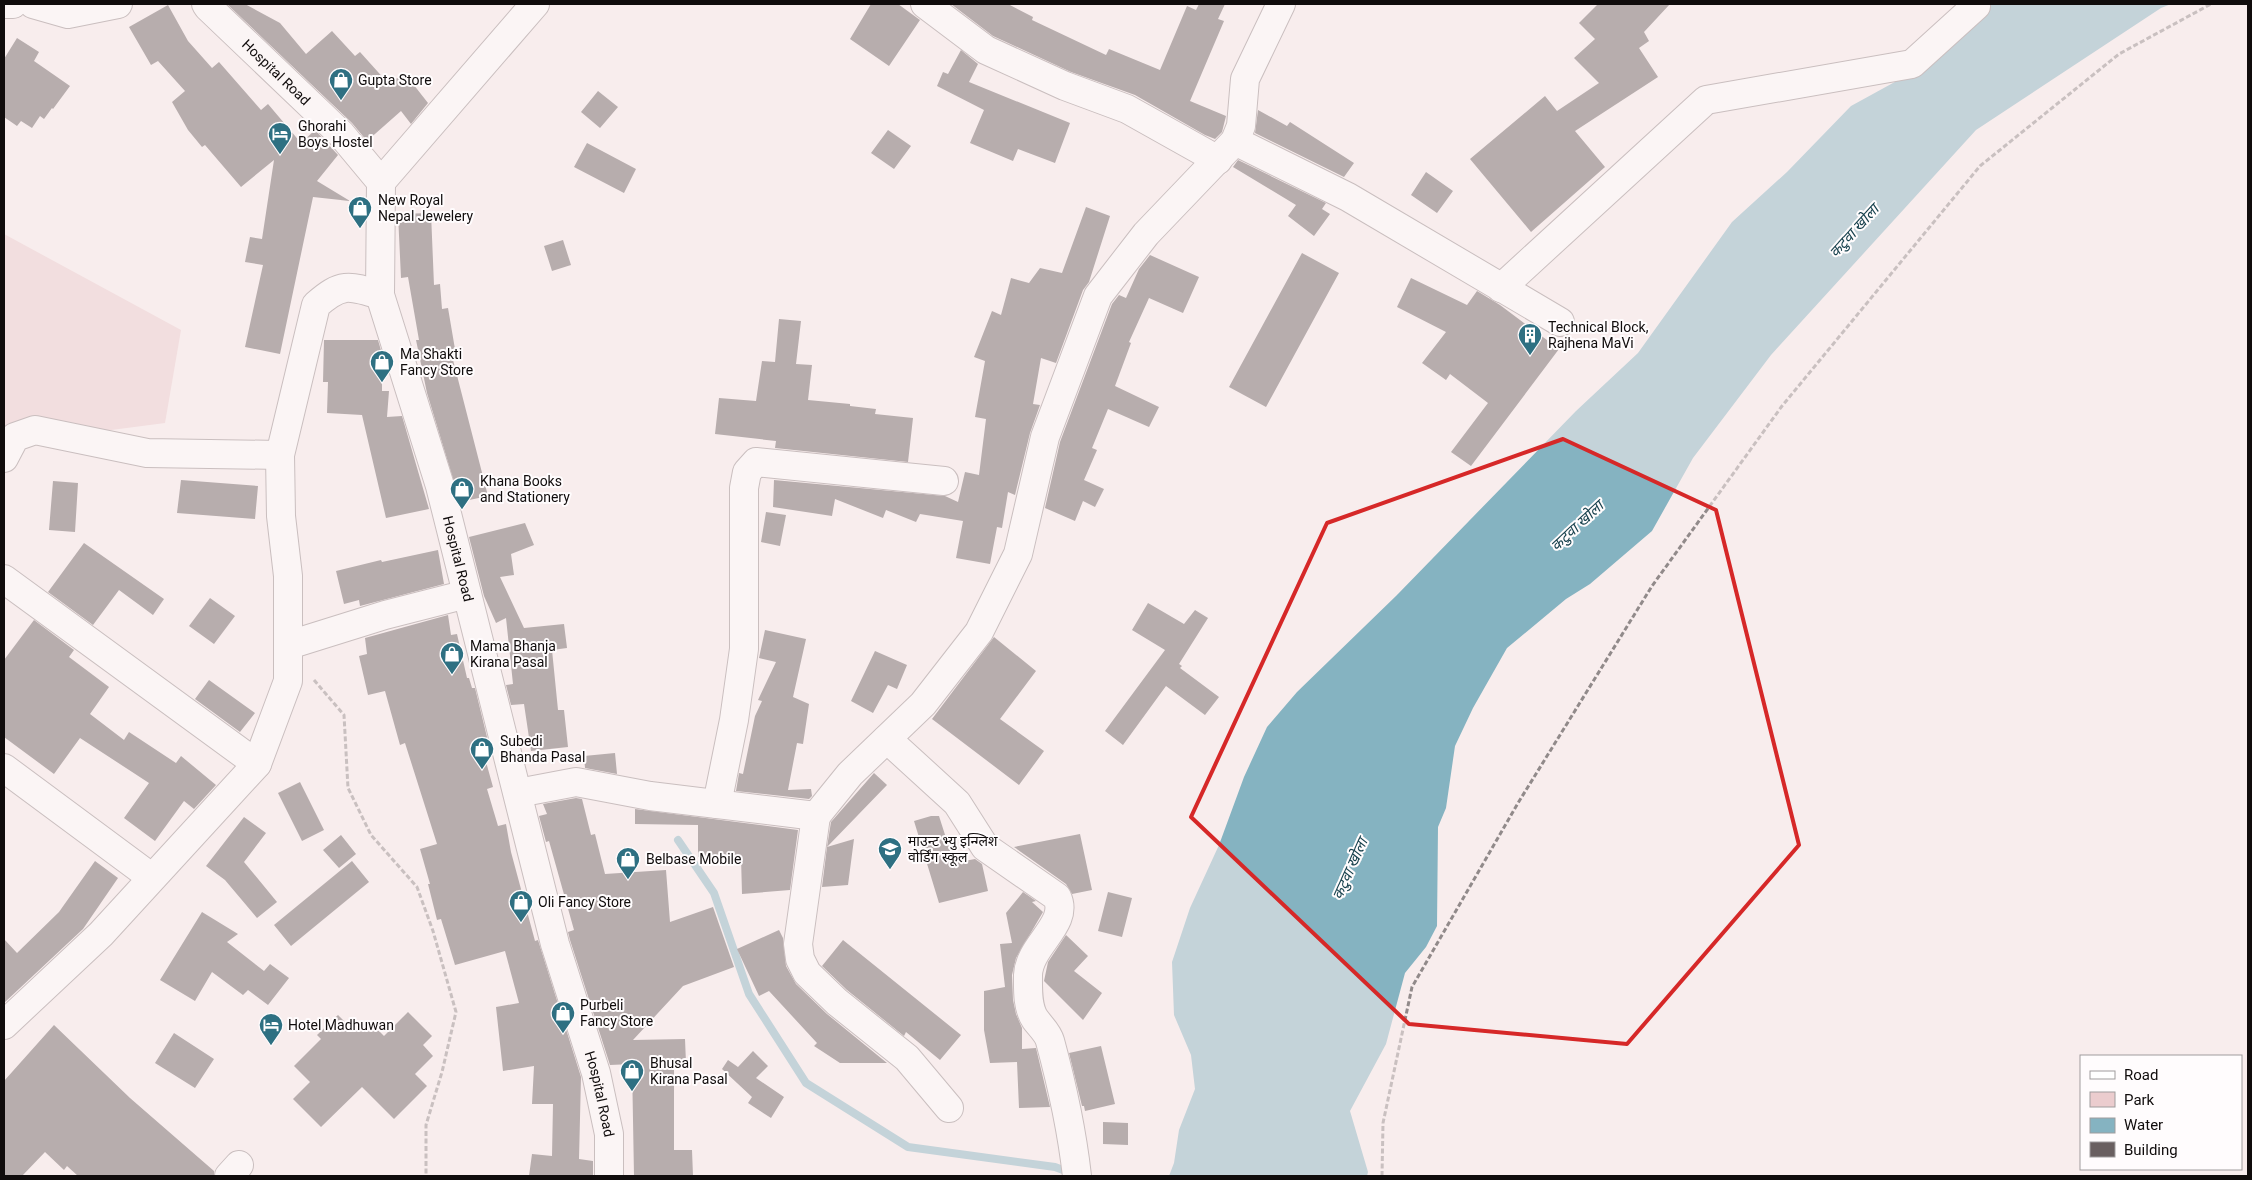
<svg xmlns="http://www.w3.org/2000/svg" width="2252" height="1180" viewBox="0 0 2252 1180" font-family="Roboto,'Noto Sans Devanagari',sans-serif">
<rect width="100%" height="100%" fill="#f8eded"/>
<!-- green -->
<path fill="#ebccce" d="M4 234 181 330 165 423 4 444Z"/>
<!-- water -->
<path fill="#85b3c1" d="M1989 4H2171L2161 8 1976 130 1771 355 1693 458 1652 531 1590 584 1566 599 1507 648 1473 708 1455 746 1446 808 1438 827 1437 926 1426 947 1405 973 1386 1044 1350 1111 1368 1172 1367 1176H1169L1174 1163 1179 1130 1195 1089 1191 1055 1174 1015 1172 962 1190 908 1219 845 1244 777 1267 727 1297 692 1397 595 1576 411 1638 353 1732 222 1787 172 1851 106 1913 72Z"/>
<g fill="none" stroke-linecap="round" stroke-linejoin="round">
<!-- stream -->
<path stroke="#85b3c1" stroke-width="8" d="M678 840 714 893 749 994 806 1083 908 1147 1055 1167 1071 1173"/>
</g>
<!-- building -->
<path fill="#695f60" d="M227 4H245L280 23 306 54 332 31 355 56 360 52 387 82 406 75 428 103 411 124 401 111 367 141 352 123Z
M871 4H898L920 20 889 66 850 39Z
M951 4H1008L1033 17 1032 20 1106 55 1109 49 1160 70 1187 6 1196 10 1199 4H1225L1218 19 1224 21 1190 101 1226 116 1222 132 1215 139 1205 135 1135 95 1071 72 993 36Z
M1598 4H1670L1644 32 1649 41 1639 48 1658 77 1575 131 1605 167 1531 232 1470 159 1545 96 1557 111 1599 83 1574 58 1595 39 1579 23Z
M168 5 188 41 212 68 219 62 261 110 268 104 301 143 315 130 338 155 317 181 350 201 313 197 280 354 245 347 263 265 245 262 250 237 262 239 274 160 241 187 205 145 202 147 188 130 172 102 185 91 158 61 151 65 129 27Z
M17 38 39 52 34 61 70 86 53 109 52 108 44 119 40 116 32 128 21 121 17 126 4 117V59Z
M961 50 978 64 969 82 1070 123 1055 163 1018 149 1013 161 970 143 984 110 937 86 943 72 948 74Z
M598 91 618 107 600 128 581 112Z
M1258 110 1287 126 1290 122 1354 163 1344 177 1255 133Z
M888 130 911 146 894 169 871 153Z
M587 143 636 169 624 193 574 167Z
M1238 160 1326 203 1322 209 1330 214 1314 236 1288 216 1296 205 1233 167Z
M1426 172 1453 191 1437 213 1411 195Z
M1086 207 1110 216 1089 282 1083 290 1056 363 1041 358 1033 404 1040 405 1030 433 1015 495 1008 492 1002 528 997 527 990 564 956 558 963 521 920 514 916 522 886 510 883 518 835 499 832 516 773 507 774 480 945 496 958 502 965 472 979 475 986 419 975 417 985 361 974 357 992 311 1001 315 1011 278 1029 283 1040 268 1062 273Z
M431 213 434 285 440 284 442 309 448 308 456 355 452 356 488 496 460 502 427 393 416 340H419L408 277 401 278 398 214Z
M563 240 571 265 552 271 544 246Z
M1302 253 1339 273 1266 407 1229 387Z
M1150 255 1199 277 1183 313 1149 298 1129 342 1131 343 1115 386 1159 407 1149 427 1108 409 1092 448 1097 450 1084 480 1104 489 1095 507 1083 501 1075 521 1045 508 1060 442 1112 304 1119 295 1126 298 1139 269Z
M1411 278 1467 305 1477 291 1500 305 1559 349 1471 466 1451 452 1488 403 1450 374 1446 380 1422 363 1446 332 1397 307Z
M779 319 801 321 796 364 812 365 808 400 850 404V406L876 409 875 414 913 418 908 462 775 448 776 441 715 434 719 398 756 401 762 361 775 362Z
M324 340H378L382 354V391H389L387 417 402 416 429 509 386 518 362 415 327 413 328 382H323Z
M181 480 258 486 255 519 177 513Z
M53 481 78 483 75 532 49 530Z
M766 512 786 515 780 546 761 542Z
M525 523 534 545 511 554 514 575 500 577 524 628 564 624 567 648 552 650 558 710H564L568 747 531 751 524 704 511 705 506 685 513 684 506 618 496 623 484 596 469 537Z
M84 543 164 599 153 615 119 590 93 625 48 592Z
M438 550 444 584 360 606 359 600 344 604 336 571 381 560 382 562Z
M210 598 235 616 214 644 189 626Z
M1148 603 1184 624 1195 610 1208 618 1179 664 1182 666 1180 668 1219 697 1205 715 1166 686 1123 745 1105 731 1165 650 1132 630Z
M448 615 451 635 457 634 467 678H469L472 688H475L486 733 490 749 483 751 493 787 487 789 498 826 506 824 511 852 535 941 538 940 581 1077 579 1159 593 1161V1176H529L532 1154 552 1156 553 1104H532L534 1066 503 1071 496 1007 519 1003 505 951 455 965 441 919 437 920 428 884H430L420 849 437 844 405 743 400 745 385 691 368 695 359 656 367 654 365 638Z
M34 620 74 650 69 657 109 687 90 714 124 740 129 732 176 763 181 756 216 785 194 809 184 801 155 841 124 818 149 783 80 738 54 774 4 737V660Z
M765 630 806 639 793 697 809 704 803 744 797 743 788 790 811 789 812 796 809 799 736 791 739 773 743 774 755 716 762 701 758 700 776 662 759 658Z
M994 637 1036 671 1000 719 1044 751 1019 785 932 719Z
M875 651 907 665 897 689 888 685 873 713 851 701Z
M209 680 255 713 240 732 195 699Z
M615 753 617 774 585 768 584 756Z
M874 773 887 785 827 847 831 822Z
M300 782 324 830 302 841 278 793Z
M576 798 582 799 591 835 595 834 605 874 666 870 670 922 713 907 734 967 683 986 633 1040 685 1039 686 1063 674 1064V1150H692L693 1176H634L632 1064 610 1065 570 940 568 932 574 930 549 841 546 842 539 816 547 814 543 804Z
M635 809 798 830 790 890 742 894 741 857H698V825L635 824Z
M931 816H939L954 863 975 859 982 864 988 891 939 903 914 821Z
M244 817 266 833 244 862 277 902 257 918 225 880 206 866Z
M1080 834 1092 890 1072 894 1066 884 1014 847Z
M341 835 356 854 339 868 323 850Z
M854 839 848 885 822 887 827 847Z
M95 861 118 878 83 929 4 1003V939L17 953 59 912Z
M352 861 369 882 291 946 274 925Z
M1023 892 1036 901 1032 902 1043 912 1016 958 1012 975 1013 1000 1016 1014 1022 1028V1049L1036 1048 1050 1107 1019 1108 1017 1062 990 1063 984 1030V991L1005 987 1000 944 1012 943 1006 913Z
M1108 892 1132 898 1122 937 1098 931Z
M202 912 238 934 227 942 264 971 270 964 289 978 268 1005 248 990 243 995 212 972 195 1001 160 980Z
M779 930 783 938 786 966 796 984 827 1014 887 1063H840L814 1046 817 1043 769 991 759 996 737 949Z
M1066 935 1088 956 1074 971 1102 993 1083 1020 1044 981 1048 962Z
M843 940 961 1035 940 1060 906 1032 904 1036 847 990 822 966Z
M408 1012 432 1036 423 1045 433 1056 415 1074 427 1086 394 1119 362 1087 321 1127 293 1099 310 1082 294 1066 321 1039 317 1035 338 1015 355 1032 368 1020 384 1036Z
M54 1025 130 1098 214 1171V1176H78L67 1166 64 1170 45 1152 22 1176H4V1081Z
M174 1033 214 1059 195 1088 155 1063Z
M1101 1046 1115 1104 1085 1111 1084 1106H1082L1069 1053Z
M753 1051 768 1066 756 1078 784 1097 771 1118 748 1103 752 1097 722 1069 728 1060 738 1067Z
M1103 1122 1128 1123V1145L1103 1144Z"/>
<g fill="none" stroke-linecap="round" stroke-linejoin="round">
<!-- minor casing -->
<g stroke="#928788" stroke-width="30">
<g id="minor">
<path d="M4 4H13"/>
<path d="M33 4 68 14 118 4"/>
<path id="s1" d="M206 4 208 7 341 134 381 182 380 295 440 486 555 944 596 1073 609 1134V1176"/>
<path d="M925 4 986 50 1065 86 1127 109 1218 160"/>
<path d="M1235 141 1348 197 1560 322"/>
<path d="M381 182 535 4"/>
<path d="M1501 288 1706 100 1912 64 1976 6 1973 4"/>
<path d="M4 458 15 437 35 430 147 453 280 455"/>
<path d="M4 579 257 764"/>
<path d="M289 645 385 615 467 594"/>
<path d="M887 739 957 803 985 847 1057 897C1070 924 1029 945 1028 975 1028 989 1027 1007 1035 1019 1040 1026 1048 1033 1050 1041 1062 1085 1072 1132 1077 1176"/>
<path d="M4 768 151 877"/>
<path d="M518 793 576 782 650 796 816 816 850 774 923 704 979 632 1018 554 1045 437 1098 296 1146 234 1235 141 1241 126 1245 79 1281 4"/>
<path d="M717 804 734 720 744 649V488L747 472 756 462 944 481"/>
<path d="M816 816 798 944 800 959 807 973 837 1002 907 1058 949 1108"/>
<path d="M4 1025 101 934 257 764 288 681V576L281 516 280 455 316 305C341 283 348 285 380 295"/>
<path d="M229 1176 239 1165"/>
</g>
</g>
<!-- path -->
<path stroke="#918a8a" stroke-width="3" stroke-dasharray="5 2.5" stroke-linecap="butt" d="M314 680 344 715 348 788 371 835 417 887 433 931 456 1012 442 1072 426 1125V1176
M1382 1176 1383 1123 1412 987 1518 803 1652 586 1782 406 1980 166 2119 54 2211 4"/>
<!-- minor -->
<use href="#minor" stroke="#fff" stroke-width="28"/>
</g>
<!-- marked area -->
<path d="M0 0H2252V1180H0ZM1563 439 1716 510 1799 845 1627 1044 1409 1024 1191 817 1327 523Z" fill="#f8eded" fill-opacity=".55" fill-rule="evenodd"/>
<path fill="none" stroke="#d62828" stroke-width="4" stroke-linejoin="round" d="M1563 439 1716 510 1799 845 1627 1044 1409 1024 1191 817 1327 523Z"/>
<!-- icons -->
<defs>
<g id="shop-pin" transform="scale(1.25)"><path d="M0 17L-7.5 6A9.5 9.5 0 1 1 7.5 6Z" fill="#2e7082" stroke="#fffcfd"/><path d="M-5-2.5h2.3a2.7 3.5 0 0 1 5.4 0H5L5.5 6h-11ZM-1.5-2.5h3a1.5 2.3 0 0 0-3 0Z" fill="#fff"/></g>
<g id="hotel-pin" transform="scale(1.25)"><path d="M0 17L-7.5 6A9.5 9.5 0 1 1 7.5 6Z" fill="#2e7082" stroke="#fffcfd"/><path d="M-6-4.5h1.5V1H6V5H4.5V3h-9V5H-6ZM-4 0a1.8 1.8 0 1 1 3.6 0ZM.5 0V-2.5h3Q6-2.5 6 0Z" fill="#fff"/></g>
<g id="building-pin" transform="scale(1.25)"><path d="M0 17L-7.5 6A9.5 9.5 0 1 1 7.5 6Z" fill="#2e7082" stroke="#fffcfd"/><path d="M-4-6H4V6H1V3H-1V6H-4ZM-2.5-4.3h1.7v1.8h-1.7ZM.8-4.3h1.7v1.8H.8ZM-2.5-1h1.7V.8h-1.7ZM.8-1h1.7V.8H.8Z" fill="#fff"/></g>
<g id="school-pin" transform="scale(1.25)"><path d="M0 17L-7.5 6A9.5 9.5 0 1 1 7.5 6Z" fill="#2e7082" stroke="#fffcfd"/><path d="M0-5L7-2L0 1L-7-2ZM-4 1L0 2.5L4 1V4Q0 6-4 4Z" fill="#fff"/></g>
</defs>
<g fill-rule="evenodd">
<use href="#shop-pin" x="341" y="80"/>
<use href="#hotel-pin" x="280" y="134"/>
<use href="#shop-pin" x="360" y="208"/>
<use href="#building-pin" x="1530" y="335"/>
<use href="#shop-pin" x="382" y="362"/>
<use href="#shop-pin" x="462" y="489"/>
<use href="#shop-pin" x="452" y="654"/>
<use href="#shop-pin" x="482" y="749"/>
<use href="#school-pin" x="890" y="849"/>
<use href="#shop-pin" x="628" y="859"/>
<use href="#shop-pin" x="521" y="902"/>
<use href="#shop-pin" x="563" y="1013"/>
<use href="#hotel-pin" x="271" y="1025"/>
<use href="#shop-pin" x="632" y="1071"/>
</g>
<g text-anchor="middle" stroke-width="4" stroke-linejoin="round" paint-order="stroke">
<!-- street labels -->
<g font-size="14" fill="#100c0c" stroke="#fffcfd">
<text dy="5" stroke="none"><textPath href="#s1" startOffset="98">Hospital Road</textPath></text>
<text dy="5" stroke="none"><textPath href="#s1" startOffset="638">Hospital Road</textPath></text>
<text dy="5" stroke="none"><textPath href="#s1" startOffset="1192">Hospital Road</textPath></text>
</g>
<!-- poi labels -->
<g font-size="14" fill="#100c0c" stroke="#fffcfd" text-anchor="start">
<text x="358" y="85">Gupta Store</text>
<text x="298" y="131">Ghorahi<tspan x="298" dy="16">Boys Hostel</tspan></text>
<text x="378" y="205">New Royal<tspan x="378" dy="16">Nepal Jewelery</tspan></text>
<text x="1548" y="332">Technical Block,<tspan x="1548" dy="16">Rajhena MaVi</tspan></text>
<text x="400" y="359">Ma Shakti<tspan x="400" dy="16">Fancy Store</tspan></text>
<text x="480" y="486">Khana Books<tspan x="480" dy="16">and Stationery</tspan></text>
<text x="470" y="651">Mama Bhanja<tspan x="470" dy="16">Kirana Pasal</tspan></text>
<text x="500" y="746">Subedi<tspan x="500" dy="16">Bhanda Pasal</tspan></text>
<text x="908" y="846">माउन्ट भ्यु इन्ग्लिश<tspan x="908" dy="16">वोर्डिंग स्कूल</tspan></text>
<text x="646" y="864">Belbase Mobile</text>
<text x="538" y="907">Oli Fancy Store</text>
<text x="580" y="1010">Purbeli<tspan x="580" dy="16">Fancy Store</tspan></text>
<text x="288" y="1030">Hotel Madhuwan</text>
<text x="650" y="1068">Bhusal<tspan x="650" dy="16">Kirana Pasal</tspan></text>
</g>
<!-- water labels -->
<g font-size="15" font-style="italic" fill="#17414d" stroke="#fffcfd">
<text transform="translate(1854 231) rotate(-48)" y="5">कटुवा खोला</text>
<text transform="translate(1577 526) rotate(-43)" y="5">कटुवा खोला</text>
<text transform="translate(1350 869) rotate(-66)" y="5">कटुवा खोला</text>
</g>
</g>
<!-- border -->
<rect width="2252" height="1180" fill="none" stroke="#100c0c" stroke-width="10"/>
<!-- legend -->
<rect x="2080" y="1055" width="162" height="115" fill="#fffcfd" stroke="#9f9c9d"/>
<rect x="2090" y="1071" width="25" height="8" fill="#ffffff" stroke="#9f9c9d"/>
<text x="2124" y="1080" font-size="15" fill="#100c0c">Road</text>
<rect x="2090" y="1092" width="25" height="15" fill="#ebccce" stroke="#9f9c9d"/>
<text x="2124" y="1105" font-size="15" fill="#100c0c">Park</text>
<rect x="2090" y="1118" width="25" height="15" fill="#85b3c1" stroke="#9f9c9d"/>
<text x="2124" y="1130" font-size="15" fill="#100c0c">Water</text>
<rect x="2090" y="1142" width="25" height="15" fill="#695f60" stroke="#9f9c9d"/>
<text x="2124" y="1155" font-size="15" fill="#100c0c">Building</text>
</svg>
